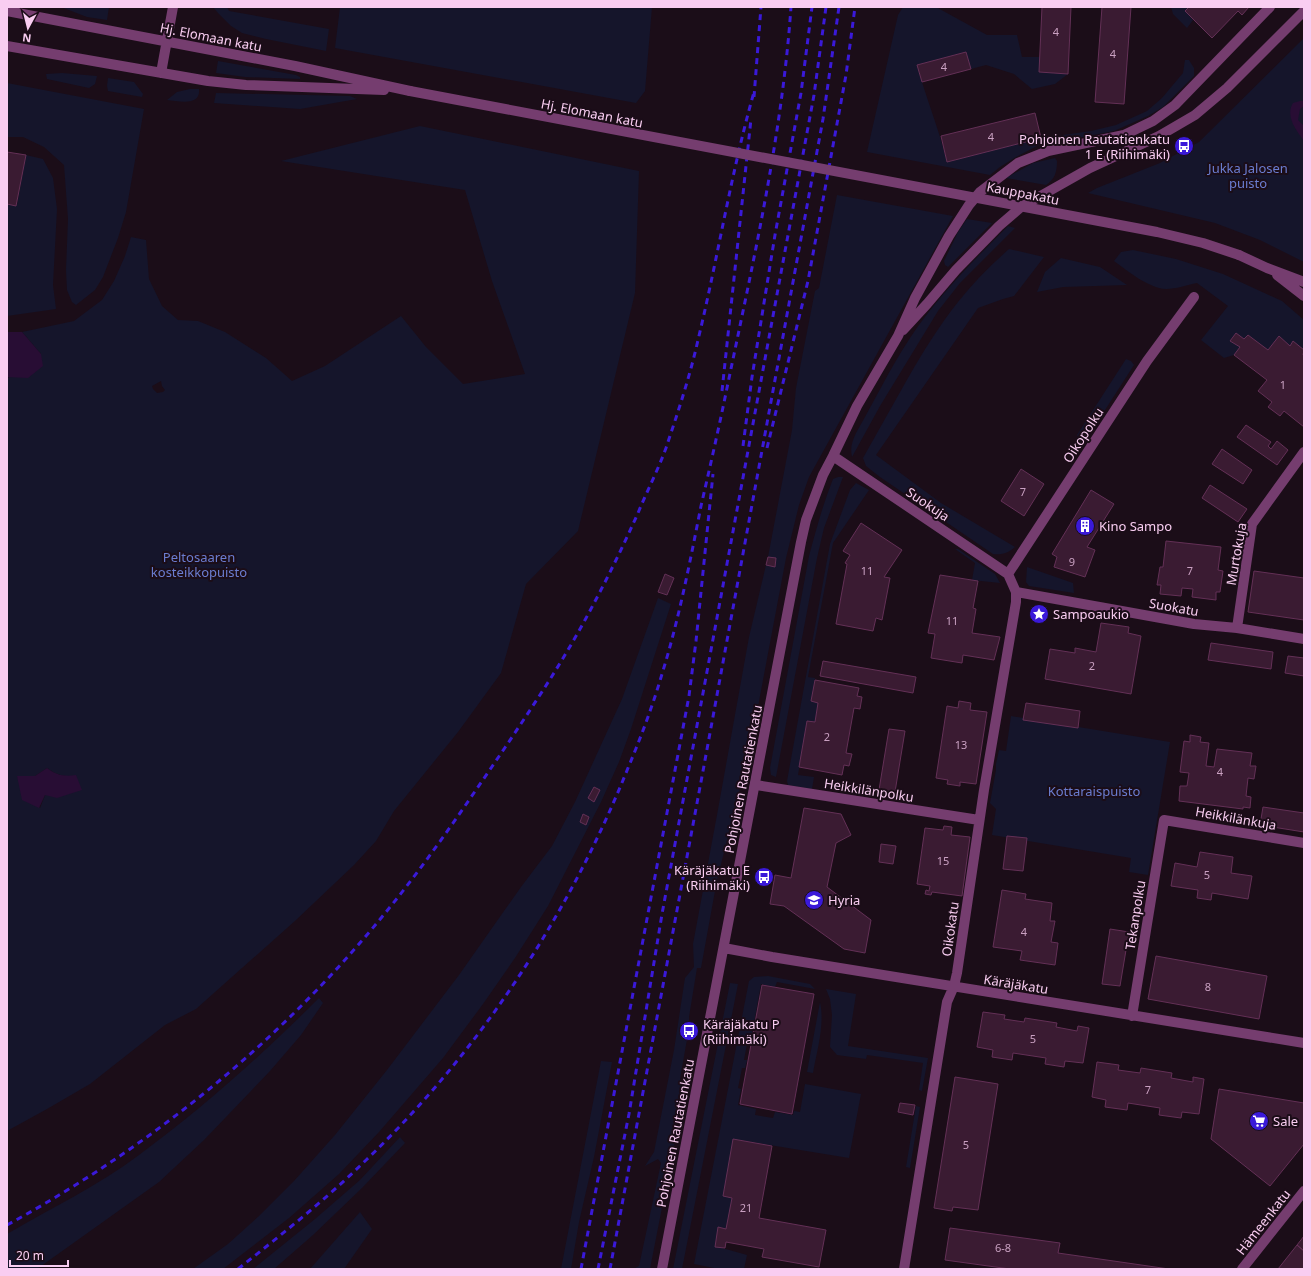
<svg xmlns="http://www.w3.org/2000/svg" width="1311" height="1276" viewBox="0 0 1311 1276" font-family="'Noto Sans',sans-serif">
<rect width="100%" height="100%" fill="#1b0d18"/>
<!-- green -->
<path fill="#15152b" fill-rule="evenodd" d="M61 7H109L107 20 87 17Z
M213 7H227L229 11 329 29 326 51 266 39 242 33 231 26 218 13Z
M340 7H652L645 91 636 103 335 48Z
M903 7H936L987 35H1017L1022 57H1040L1039 72 1068 74 1055 84 1032 89 1014 74 986 65 971 69 966 52 917 65C926 98 939 129 947 162L1041 138 1091 131 1116 125 1147 111 1162 98 1183 73 1185 60H1189L1194 68V76L1163 107 1148 116 1114 131 1037 146 1016 157 1000 167 990 175 867 152 898 15Z
M1171 7H1189L1185 11 1193 20 1187 28 1173 14Z
M1304 38V262L1260 240 1215 223 1088 193 1097 188 1160 163 1199 142Z
M218 61 296 75 300 77V79L245 77 216 73Z
M62 73 97 76 95 84 89 88 47 79 46 74Z
M108 78 134 82 143 94 142 97 108 91 107 86Z
M7 83 144 109 126 212 118 238 103 277 95 290 76 305 72 302 67 290 66 270 68 219 64 165 44 147 23 137H7Z
M190 89H199C201 107 178 101 167 100L177 92Z
M216 93 350 96 357 99 300 109 214 103Z
M420 126 639 171 635 293 578 531 526 584 501 673 458 732 394 811 376 841 354 865 296 920 196 1009 165 1025 90 1084 47 1109 7 1131V377L8 378 41 354 22 332 74 321 102 300 114 281 125 256 131 237 146 240 149 279 162 306 178 320 198 321 225 332 266 358 292 381 325 366 401 316 426 347 463 384 525 374 492 281 465 190 281 161ZM161 381 162 386 165 390 163 392 157 393 153 389 152 386ZM47 768C56 775 64 777 76 776L45 795 40 808 17 776H35Z
M26 155 43 159 53 178 57 209 53 285 56 309 7 316V204L17 205Z
M1055 158 1057 161C1057 172 1055 179 1046 185L1006 178 1033 163Z
M837 195 953 216 809 477 799 505 786 558 750 749 717 880 701 968H697L689 1017V1028L680 1079 683 1097 681 1110 650 1269H633L639 1266 661 1163 658 1159 645 1166 654 1152 674 1050 685 978 694 967 693 944 717 815 749 637 766 565 775 566 776 559 768 557 792 430 796 388 815 291 819 288Z
M967 219 992 223 948 267 945 265 944 261 958 232Z
M1008 226 1015 228 960 283 938 311 880 406 852 457C850 447 852 442 856 433 874 402 890 368 910 338 938 296 973 261 1008 226Z
M1009 249 1044 257 1014 296 1003 299 978 308 876 455 941 503 1015 547C1008 553 1003 555 993 554L880 477 866 466 863 458C878 431 893 405 908 378 923 352 939 326 958 302 973 283 990 266 1009 249Z
M1133 250 1176 259 1223 274 1282 301 1304 320V350L1293 342 1290 346 1279 337 1268 350 1248 335 1234 355 1224 358 1201 340 1228 306 1197 283C1187 285 1176 289 1166 289 1148 288 1128 271 1114 261L1121 252Z
M1061 258 1100 267 1127 285 1063 287 1037 292 1045 272Z
M1126 359 1131 361 1134 365 1085 441H1081L1077 435Z
M838 477H843L824 528 817 558 776 777 771 775 770 768 809 556C816 530 823 504 833 479Z
M856 483 869 490 833 543 808 677 815 678 811 701 818 703 815 722 807 721 798 775 814 777 812 789 788 785 787 781 830 544 850 490Z
M955 549H958L995 574 1000 583 972 580 975 563Z
M1027 567 1073 583 1074 593 1029 586 1026 582Z
M658 598 671 604 631 729 619 762 601 802 548 906 515 958 483 1004 443 1058 379 1132 339 1174 289 1218 223 1269H193L228 1244 259 1216 294 1181 335 1135 387 1070 459 975 521 887 552 846 575 802 622 699Z
M1011 716 1170 742 1148 875 1129 872 1131 858 992 835 996 809 990 803 996 770V764L999 750 1006 751Z
M768 976 810 984 815 989 777 982 775 987 761 984 750 1045 747 1044 744 1060H747L745 1068H742L738 1088 741 1089 738 1105 756 1109 755 1115 773 1118 775 1112 793 1115 794 1111 800 1112 805 1084 861 1094 849 1158 734 1139 723 1196 732 1198 726 1229 718 1227 715 1246 747 1255 744 1269H719L694 1264 749 981 754 977Z
M730 983 738 984 682 1269H673Z
M826 989 856 994 848 1046 928 1058 922 1091 919 1090 923 1063 867 1055 866 1059 837 1055 830 1047 832 1015 830 999Z
M319 998 323 1003 301 1035 270 1071 204 1140 159 1182 37 1269H7V1234C51 1208 98 1186 139 1155 203 1108 263 1054 319 998Z
M820 1002C825 1025 817 1050 813 1073L807 1072Z
M601 1061 612 1062 594 1157 579 1222 571 1269H561Z
M916 1106 920 1107 910 1168 906 1167Z
M400 1137 405 1143 362 1188 313 1235 274 1269H253L315 1219 360 1180Z
M360 1212 372 1229 344 1269H310Z"/>
<!-- water -->
<path fill="#280d34" d="M1300 101H1304V106L1300 109 1298 120 1304 126V141C1296 130 1285 116 1293 103Z
M7 332H22L41 354 43 366 28 378 7 377Z
M47 768C56 775 64 777 76 775L82 790 57 798 45 795 39 808 22 800 17 776H35Z"/>
<!-- building -->
<path fill="#3a1b32" stroke="#633056" d="M1042 7H1071L1068 74 1039 72Z
M1102 7H1131L1124 104 1095 102Z
M1189 7H1249L1242 15 1238 11 1212 38 1185 11Z
M966 52 971 69 922 82 917 65Z
M1035 113 1041 138 947 162 941 136Z
M7 152 26 155 16 206 7 204Z
M1236 333 1244 339 1248 335 1268 350 1279 336 1290 346 1293 341 1304 350 1303 355 1304 356V427L1284 411 1280 416 1268 407 1272 402 1258 391 1267 380 1234 355 1240 347 1230 341Z
M1246 425 1271 442 1268 446 1271 449 1277 441 1288 450 1277 465 1237 437Z
M1222 449 1252 470 1243 484 1212 464Z
M1021 469 1044 484 1024 516 1001 501Z
M1210 485 1247 509 1238 522 1202 498Z
M1091 490 1114 504 1087 547 1095 550 1085 577 1054 567 1057 557 1052 554Z
M861 523 902 550 884 577 890 578 882 620 876 618 873 631 836 624 847 564 845 563 850 555 843 551Z
M1166 541 1221 547 1218 570 1223 571 1220 592H1216V600L1192 597 1193 589 1182 588 1181 596 1160 594 1161 585H1157L1160 567H1163Z
M768 557 776 558 775 567 766 565Z
M1254 571 1304 578V620L1248 612Z
M665 574 674 578 667 595 658 592Z
M940 575 978 581 973 608 976 609 972 633 1000 637 994 660 963 655 962 663 931 658 935 634 928 633Z
M1101 623 1129 627 1128 633 1141 636 1131 694 1045 679 1050 649 1075 653V648L1096 652Z
M1211 643 1273 652 1271 669 1208 660Z
M1288 656 1304 658V676L1285 673Z
M823 661 916 677 913 693 820 676Z
M815 680 859 688 857 696 862 697 860 709 854 708 846 753 852 754 849 766 844 765 842 775 799 767 807 721 815 722 818 703 811 701Z
M959 701 971 703 970 710 987 712 976 784 960 782V786L947 784 948 780 936 778 947 706 958 708Z
M1026 703 1080 711 1078 728 1023 720Z
M889 729 905 731 894 798 878 796Z
M1190 735 1201 737 1200 742 1209 743 1206 766 1214 767 1217 749 1252 753 1250 766H1256L1254 779 1248 778 1246 796 1251 797 1250 808 1243 807V809L1179 801 1180 786H1187L1189 773 1180 772 1184 741 1190 742Z
M594 787 600 790 594 802 588 798Z
M1263 807 1304 813V832L1260 825Z
M804 808 841 814 851 835 836 843 827 887 871 920 865 953 844 949 784 906 770 904 775 875 791 878Z
M583 814 589 817 586 825 580 822Z
M944 826 952 827 951 835 970 837 962 896 932 892 931 895 925 894 926 890 929 891 930 886 917 884 925 828 943 830Z
M1007 836 1027 838 1023 871 1003 869Z
M881 844 896 846 893 864 879 862Z
M1200 852 1233 857 1231 873 1252 876 1248 899 1212 893 1211 900 1197 898 1198 890 1171 886 1175 863 1197 867Z
M1002 890 1026 894 1025 899 1052 903 1050 921H1055L1051 942 1058 943 1055 965 1020 960 1022 951 993 947Z
M1110 929 1129 932 1120 986 1102 984Z
M1156 956 1267 976 1259 1019 1148 999Z
M762 985 814 994 792 1114 740 1104Z
M983 1012 1005 1015 1004 1019 1024 1022 1025 1018 1057 1023 1056 1027 1077 1031 1078 1026 1089 1028 1083 1063 1065 1061 1064 1067 1045 1064 1046 1058 1013 1053 1012 1060 992 1057 993 1050 977 1047Z
M1097 1062 1119 1065 1118 1070 1140 1073 1141 1068 1172 1073 1171 1078 1193 1082V1077L1204 1079 1199 1114 1182 1112 1181 1118 1159 1115 1160 1108 1128 1103 1127 1110 1105 1107 1106 1100 1092 1097Z
M955 1077 998 1084 978 1210 953 1207 952 1211 934 1208Z
M1219 1089 1304 1103V1144L1270 1186 1211 1139Z
M900 1103 915 1105 913 1115 898 1112Z
M733 1139 772 1146 759 1218 826 1230 819 1267 762 1257 764 1249 726 1242 725 1248 715 1247 718 1227 726 1229 732 1198 723 1196Z
M950 1228 1060 1243 1058 1253 1169 1269H1010L945 1260Z
M1304 1236V1251L1297 1245Z
M1297 1245 1304 1251V1269H1278Z"/>
<g fill="none" stroke-linecap="round" stroke-linejoin="round">
<!-- minor -->
<path stroke="#753d6f" stroke-width="10" d="M7 11 295 66 410 91
M7 46 208 81 246 85 384 90
M161 73 173 7
M1239 255 1267 268 1304 282
M1277 275 1304 296
M903 330 927 304 956 270 999 226 1021 207 1090 168 1159 136 1195 115 1227 88 1304 11
M833 456 1008 574
M1016 592 1194 624 1237 628 1304 639
M1237 628 1252 524 1304 452
M756 785 979 820
M724 948 772 957 1304 1043
M1132 1016 1164 820 1304 843
M662 1269 801 542 806 520 814 499 823 475 833 456 857 406 898 336 915 298 949 236 969 205 980 192 1018 163 1048 151 1124 135 1153 121 1175 105 1270 7
M904 1269 947 1002 954 986 957 973 984 790 1016 602V592L1008 574 1147 361 1194 297
M1242 1269 1304 1191"/>
<!-- rail -->
<path stroke="#3a19d9" stroke-width="3" stroke-dasharray="6 5" stroke-linecap="butt" d="M754 97 761 7
M722 391 751 119
M743 446 752 377 775 235 801 93 812 7
M767 448 808 281 846 75 855 7
M7 1225C152 1146 282 1040 386 912 428 861 465 806 502 752 531 709 560 666 585 620 604 585 622 549 638 513 647 491 658 470 666 448 678 412 690 376 698 340 718 257 731 173 754 92
M238 1269C281 1235 324 1201 363 1163 479 1053 569 915 628 768 641 737 653 705 662 674 679 619 690 562 701 506 710 467 719 427 727 388 753 262 782 136 791 7
M581 1269 689 696 696 641 713 474
M598 1269 629 1114 662 914 814 95 826 7
M610 1269 703 771 823 119 839 7"/>
<!-- minor-bridge -->
<path stroke="#753d6f" stroke-width="10" d="M410 91 1157 232 1203 243 1239 255"/>
</g>
<!-- icons -->
<defs>
<g id="bus-disc" transform="scale(1)"><circle r="9.5" fill="#3a19d9" stroke="#1b0d18"/><path d="M-5-6H5V4H4V6H2V4H-2V6H-4V4H-5ZM-3.5-4V0h7V-4ZM-3.5 1.2v1.5H-2V1.2ZM2 1.2v1.5H3.5V1.2Z" fill="#fff"/></g>
<g id="building-disc" transform="scale(1)"><circle r="9.5" fill="#3a19d9" stroke="#1b0d18"/><path d="M-4-6H4V6H1V3H-1V6H-4ZM-2.5-4.3h1.7v1.8h-1.7ZM.8-4.3h1.7v1.8H.8ZM-2.5-1h1.7V.8h-1.7ZM.8-1h1.7V.8H.8Z" fill="#fff"/></g>
<g id="sight-disc" transform="scale(1)"><circle r="9.5" fill="#3a19d9" stroke="#1b0d18"/><path d="M0-6L1.8-2.2L6-1.7L2.9 1.2L3.7 5.4L0 3.3L-3.7 5.4L-2.9 1.2L-6-1.7L-1.8-2.2Z" fill="#fff"/></g>
<g id="school-disc" transform="scale(1)"><circle r="9.5" fill="#3a19d9" stroke="#1b0d18"/><path d="M0-5L7-2L0 1L-7-2ZM-4 1L0 2.5L4 1V4Q0 6-4 4Z" fill="#fff"/></g>
<g id="supermarket-disc" transform="scale(1)"><circle r="9.5" fill="#3a19d9" stroke="#1b0d18"/><path d="M-6-5.5h2.5l.6 2H6L4.5 2H-2.5L-4.4-4H-6ZM-1.5 3.2a1.3 1.3 0 1 0 .1 0ZM3 3.2a1.3 1.3 0 1 0 .1 0Z" fill="#fff"/></g>
</defs>
<g fill-rule="evenodd">
<use href="#bus-disc" x="1184" y="146"/>
<use href="#building-disc" x="1085" y="526"/>
<use href="#sight-disc" x="1039" y="614"/>
<use href="#bus-disc" x="764" y="877"/>
<use href="#school-disc" x="814" y="900"/>
<use href="#bus-disc" x="689" y="1031"/>
<use href="#supermarket-disc" x="1259" y="1121"/>
</g>
<g text-anchor="middle" stroke-width="4" stroke-linejoin="round" paint-order="stroke">
<!-- number labels -->
<g font-size="11" fill="#c9a0c1">
<text x="1056" y="36">4</text>
<text x="1113" y="58">4</text>
<text x="944" y="71">4</text>
<text x="991" y="141">4</text>
<text x="1283" y="389">1</text>
<text x="1023" y="496">7</text>
<text x="1072" y="566">9</text>
<text x="867" y="575">11</text>
<text x="1190" y="575">7</text>
<text x="952" y="625">11</text>
<text x="1092" y="670">2</text>
<text x="827" y="741">2</text>
<text x="961" y="749">13</text>
<text x="1220" y="776">4</text>
<text x="943" y="865">15</text>
<text x="1207" y="879">5</text>
<text x="1024" y="936">4</text>
<text x="1208" y="991">8</text>
<text x="1033" y="1043">5</text>
<text x="1148" y="1094">7</text>
<text x="966" y="1149">5</text>
<text x="746" y="1212">21</text>
<text x="1003" y="1252">6-8</text>
</g>
<!-- street labels -->
<g font-size="13" fill="#f9cdf1" stroke="#1b0d18">
<text transform="translate(211 37) rotate(11)" y="5">Hj. Elomaan katu</text>
<text transform="translate(592 113) rotate(11)" y="5">Hj. Elomaan katu</text>
<text transform="translate(1023 193) rotate(11)" y="5">Kauppakatu</text>
<text transform="translate(1083 435) rotate(-57)" y="5">Oikopolku</text>
<text transform="translate(928 504) rotate(34)" y="5">Suokuja</text>
<text transform="translate(1236 554) rotate(-80)" y="5">Murtokuja</text>
<text transform="translate(1174 607) rotate(10)" y="5">Suokatu</text>
<text transform="translate(743 779) rotate(-79)" y="5">Pohjoinen Rautatienkatu</text>
<text transform="translate(869 790) rotate(9)" y="5">Heikkilänpolku</text>
<text transform="translate(1236 818) rotate(10)" y="5">Heikkilänkuja</text>
<text transform="translate(1135 915) rotate(-81)" y="5">Tekanpolku</text>
<text transform="translate(950 929) rotate(-82)" y="5">Oikokatu</text>
<text transform="translate(1016 984) rotate(9)" y="5">Käräjäkatu</text>
<text transform="translate(675 1133) rotate(-79)" y="5">Pohjoinen Rautatienkatu</text>
<text transform="translate(1263 1222) rotate(-52)" y="5">Hämeenkatu</text>
</g>
<!-- poi labels -->
<g font-size="13" fill="#f9cdf1" stroke="#1b0d18" text-anchor="start">
<text x="1170" y="144" text-anchor="end">Pohjoinen Rautatienkatu<tspan x="1170" dy="15">1 E (Riihimäki)</tspan></text>
<text x="1099" y="531">Kino Sampo</text>
<text x="1053" y="619">Sampoaukio</text>
<text x="750" y="875" text-anchor="end">Käräjäkatu E<tspan x="750" dy="15">(Riihimäki)</tspan></text>
<text x="828" y="905">Hyria</text>
<text x="703" y="1029">Käräjäkatu P<tspan x="703" dy="15">(Riihimäki)</tspan></text>
<text x="1273" y="1126">Sale</text>
</g>
<!-- park labels -->
<g font-size="13" fill="#6b7dd1" stroke="#1b0d18">
<text x="1248" y="173">Jukka Jalosen<tspan x="1248" dy="15">puisto</tspan></text>
<text x="199" y="562">Peltosaaren<tspan x="199" dy="15">kosteikkopuisto</tspan></text>
<text x="1094" y="796">Kottaraispuisto</text>
</g>
</g>
<!-- border -->
<rect width="1311" height="1276" fill="none" stroke="#f9cdf1" stroke-width="16"/>
<!-- north arrow -->
<g transform="translate(28 28) rotate(187)" stroke="#1b0d18" stroke-width="3" paint-order="stroke">
<path d="M0-3L7 15L0 10L-7 15Z" fill="#f9cdf1"/>
<text y="-6" font-size="11" font-weight="bold" text-anchor="middle" fill="#f9cdf1">N</text>
</g>
<!-- scale -->
<path d="M10 1260v6h58v-6" fill="none" stroke="#f9cdf1" stroke-width="2"/>
<text x="16" y="1260" font-size="12" fill="#f9cdf1" stroke="#1b0d18" stroke-width="3" paint-order="stroke">20 m</text>
</svg>
